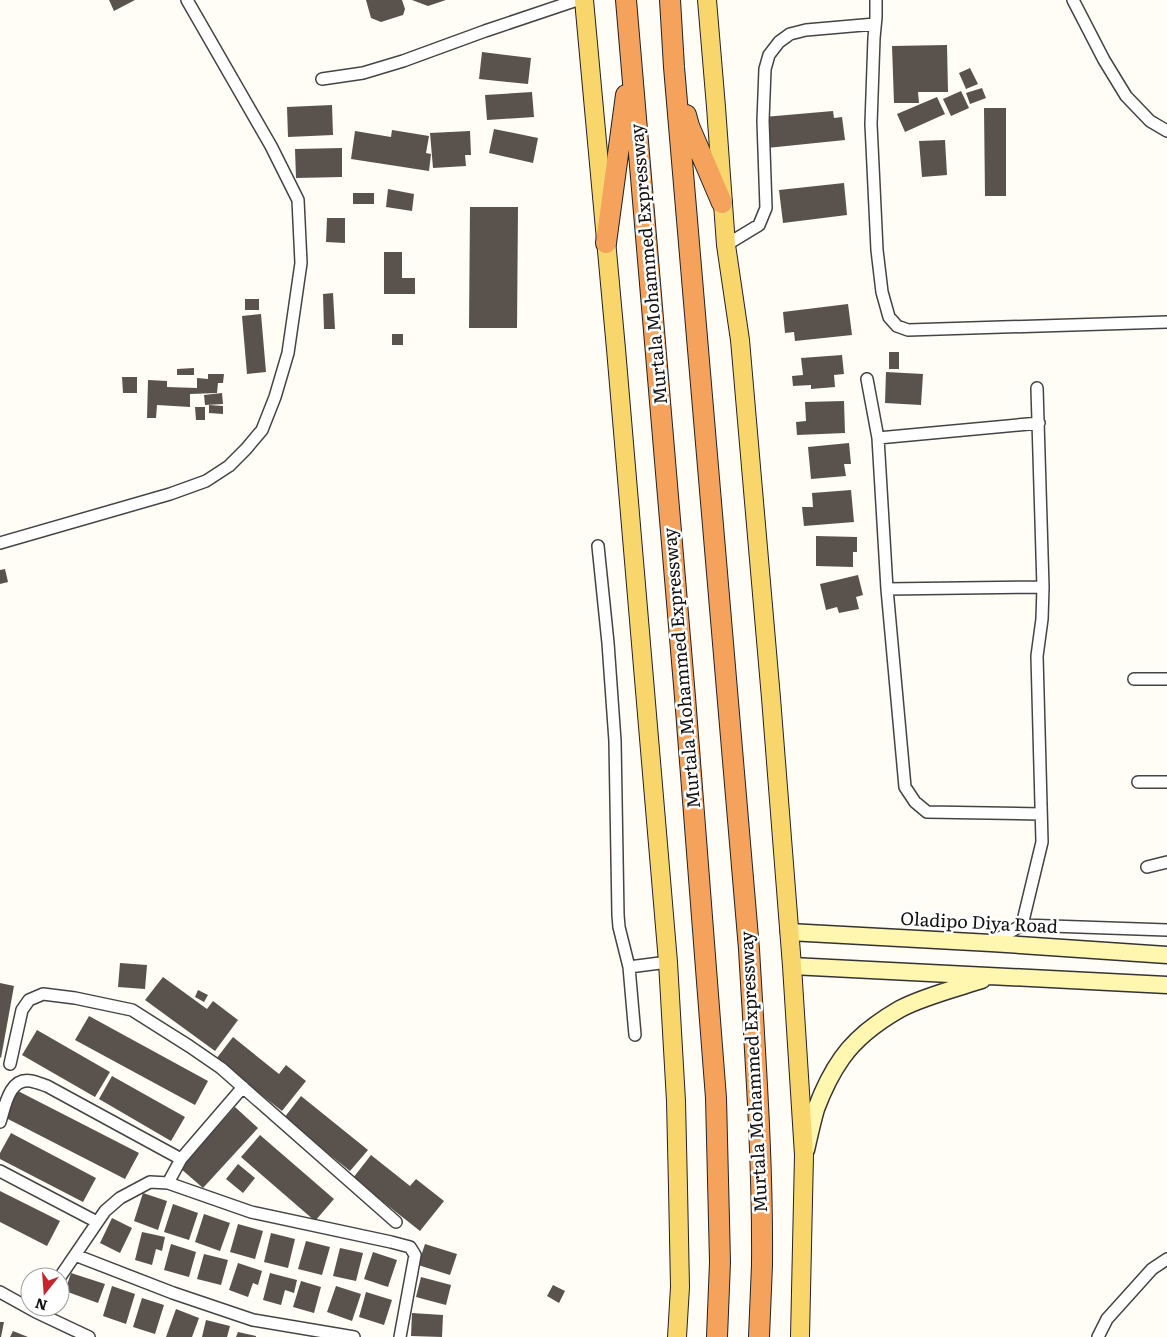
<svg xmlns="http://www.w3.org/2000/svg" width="1167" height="1337" viewBox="0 0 1167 1337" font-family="Literata,serif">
<rect width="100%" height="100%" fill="#fffdf5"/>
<!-- building -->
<path fill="#5a524d" d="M109 0H135L114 11Z
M366 0H402L405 9 403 15 381 22 371 18Z
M412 0H446L428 6Z
M947 45 948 92H918L919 103H894L892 46Z
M482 52 531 58 528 84 479 79Z
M970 68 978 84 966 89 959 73Z
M982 88 986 98 970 104 966 93Z
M961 91 969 108 951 116 943 99Z
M532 92 534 117 487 120 485 95Z
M937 97 945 114 905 132 897 114Z
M332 105 333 135 288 137 287 107Z
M984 108H1006V196H985Z
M833 111 834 118 842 117 845 140 767 148 764 117Z
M494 129 538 138 533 163 489 153Z
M392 130 429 136 426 153 431 154 429 171 351 159 355 131 391 137Z
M470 131 471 155H465L466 166 433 168 430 133Z
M945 140 947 175 922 177 919 141Z
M342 148V177L296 178 295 149Z
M844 183 847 215 783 223 779 190Z
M388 189 414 194 412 211 386 207Z
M353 193H374V204H353Z
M470 207H518L517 328H469Z
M327 218H345V243L326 242Z
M384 252H402V278H415V294H384Z
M333 293 335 329H324L323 294Z
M245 299H259V310H245Z
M848 304 852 335 795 341 794 332 785 333 783 312Z
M261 314 266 372 247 374 242 316Z
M392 334H403V345H392Z
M889 352H899V369H889Z
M842 355 844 374 834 375 835 387 811 389V385L793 386 792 376 803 375 801 358Z
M194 368V375H177V369Z
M886 372 923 374 921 405 885 403Z
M208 374H224L223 383H218L217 393 190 394V407L157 405 156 418H147L148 380 167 381V387L197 388V378L208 379Z
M122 377H137V393H123Z
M222 393 223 404 205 405 204 395Z
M844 401 845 433 797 435 796 422 806 421 805 402Z
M209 405 223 406V414L209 413Z
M195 407H205V420H196Z
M849 443 851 464H844L846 476 811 479 808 447Z
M851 490 854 522 804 526 802 507H813L812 493Z
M816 536 857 537V552H853V567L816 566Z
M5 569 8 582 0 584V570Z
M858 575 863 595 856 597 859 609 839 613 837 607 826 610 820 584Z
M120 963 147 965 145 989 118 987Z
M163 977 207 1009 213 1001 238 1020 215 1051 145 1000Z
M0 983 14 986 1 1058 0 1057Z
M198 990 208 995 204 1002 195 997Z
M89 1016 208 1081 195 1105 75 1040Z
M37 1030 110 1072 95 1097 22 1055Z
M233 1037 279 1074 286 1065 306 1081 282 1111 216 1059Z
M112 1076 185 1117 171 1141 99 1099Z
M18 1091 139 1153 125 1179 4 1117Z
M301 1096 368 1150 350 1171 284 1118Z
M235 1107 258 1128 203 1188 180 1168Z
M11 1133 96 1178 83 1202 0 1159V1153Z
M260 1135 334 1199 315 1221 241 1157Z
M371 1155 410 1186 416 1179 444 1201 420 1231 353 1178Z
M238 1164 255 1178 243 1193 226 1179Z
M0 1191 60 1221 47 1246 0 1222Z
M143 1193 167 1201 158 1230 134 1221Z
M173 1204 198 1213 189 1240 164 1232Z
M204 1214 230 1223 220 1251 195 1242Z
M112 1218 132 1228 120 1253 100 1243Z
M238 1224 263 1231 255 1259 230 1252Z
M142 1232 165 1237 162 1251 156 1249 152 1265 135 1260Z
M271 1233 295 1239 288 1268 264 1262Z
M306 1241 330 1247 322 1275 298 1269Z
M171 1244 196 1252 189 1277 164 1270Z
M425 1244 457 1254 450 1275 418 1265Z
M340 1248 363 1253 356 1281 333 1276Z
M373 1252 397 1260 388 1287 364 1279Z
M204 1254 228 1260 221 1285 197 1279Z
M238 1263 262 1271 258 1285 253 1283 248 1297 229 1290Z
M71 1273 105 1284 98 1303 65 1291Z
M270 1273 297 1280 294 1293 285 1290 281 1305 263 1300Z
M421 1277 451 1285 446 1305 416 1297Z
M301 1281 321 1287 314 1313 293 1307Z
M60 1284 65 1286 60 1299Z
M553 1285 565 1291 559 1303 547 1296Z
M112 1286 135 1294 126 1324 103 1316Z
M336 1286 361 1294 352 1321 327 1312Z
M366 1292 392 1300 384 1325 359 1317Z
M142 1298 164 1305 155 1334 133 1327Z
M176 1309 199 1318 192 1337H166Z
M412 1313 443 1315 442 1337 411 1336Z
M206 1320 230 1326 227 1337H202Z
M0 1322H4L1 1337H0Z
M13 1331 28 1337H10Z
M238 1332 256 1336V1337H236Z"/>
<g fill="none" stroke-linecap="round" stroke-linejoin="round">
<!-- street casing -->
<g stroke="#444" stroke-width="14">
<path id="street" d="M876 0V17L874 38 871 124 877 250 882 292 889 317 897 326 908 330 1167 322
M1073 0 1104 60 1126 96 1150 121 1167 131
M322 79 363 73 403 61 485 31 577 0
M726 245 759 225 766 208 763 121 765 69 769 55 779 42 790 34 806 30 875 24
M867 379 878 438 887 589 905 787 915 802 927 812 1041 814
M878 438 1039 423
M0 543 170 494 206 481 229 466 246 449 262 430 275 397 288 353 301 263 298 200 271 146 187 0
M598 546 608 643 615 741 618 915 619 927 629 967 635 1035
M887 589 1043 587
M1134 679H1167
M1138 782H1167
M1147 867 1167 862
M1022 925 1167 930
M991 943 1022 925 1042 842 1037 656 1042 619 1043 587 1037 388
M629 967 668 962
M10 1064 22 1010 29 1000 43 994 75 998 132 1010 189 1046 221 1068 396 1222
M0 1122C5 1107 9 1077 31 1081 36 1082 41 1084 47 1086L181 1159
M0 1171 97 1222
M168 1183 181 1159 243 1087
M75 1255 173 1293 253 1320 354 1337
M60 1277 105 1211 120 1198 150 1182 168 1183 251 1212 391 1242 410 1247 415 1255 400 1337
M0 1292 36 1312 89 1337
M1098 1337 1107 1319 1152 1269 1167 1259"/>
</g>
<!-- secondary casing -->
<g stroke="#333" stroke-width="19">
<path id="secondary" d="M789 932 991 943 1167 955
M792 966 1167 985
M806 1150C809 1137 812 1123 816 1109 822 1093 832 1072 842 1058 856 1038 879 1021 900 1009 922 997 957 988 982 980"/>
</g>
<!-- primary casing -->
<g stroke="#222" stroke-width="20">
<path id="primary" d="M584 0 616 349 668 962 676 1101 678 1188 680 1287 677 1337
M707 0 716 107 726 245 740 340 751 467 771 698 792 966 804 1155 800 1337"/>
</g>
<!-- highway casing -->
<g stroke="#222" stroke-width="22">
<path id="highway" d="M626 0 685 697 716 1098 720 1262 717 1337
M670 0 674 67 749 949C755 1054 763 1160 762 1265 761 1289 760 1313 759 1337
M686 115 689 126 722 203
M606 243 626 95"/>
</g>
<!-- street -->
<use href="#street" stroke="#fff" stroke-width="11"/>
<!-- secondary -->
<use href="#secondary" stroke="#fff6b0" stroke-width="16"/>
<!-- primary -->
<use href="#primary" stroke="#f9d66b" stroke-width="18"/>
<!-- highway -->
<use href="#highway" stroke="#f5a25d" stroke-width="20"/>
</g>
<g text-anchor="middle" stroke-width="5" stroke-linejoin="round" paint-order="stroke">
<!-- street labels -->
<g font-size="18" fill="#111" stroke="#fff">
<text transform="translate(649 264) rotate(-95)" y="6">Murtala Mohammed Expressway</text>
<text transform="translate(682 668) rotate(-95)" y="6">Murtala Mohammed Expressway</text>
<text transform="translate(979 923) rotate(3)" y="6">Oladipo Diya Road</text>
<text transform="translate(754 1072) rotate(-93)" y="6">Murtala Mohammed Expressway</text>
</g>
</g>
<!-- north arrow -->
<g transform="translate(45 1292) rotate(197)"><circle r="24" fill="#ffffff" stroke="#a0a0a0"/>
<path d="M0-4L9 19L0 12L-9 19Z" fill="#c4262e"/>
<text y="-8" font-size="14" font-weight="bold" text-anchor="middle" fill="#111111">N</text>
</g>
</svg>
